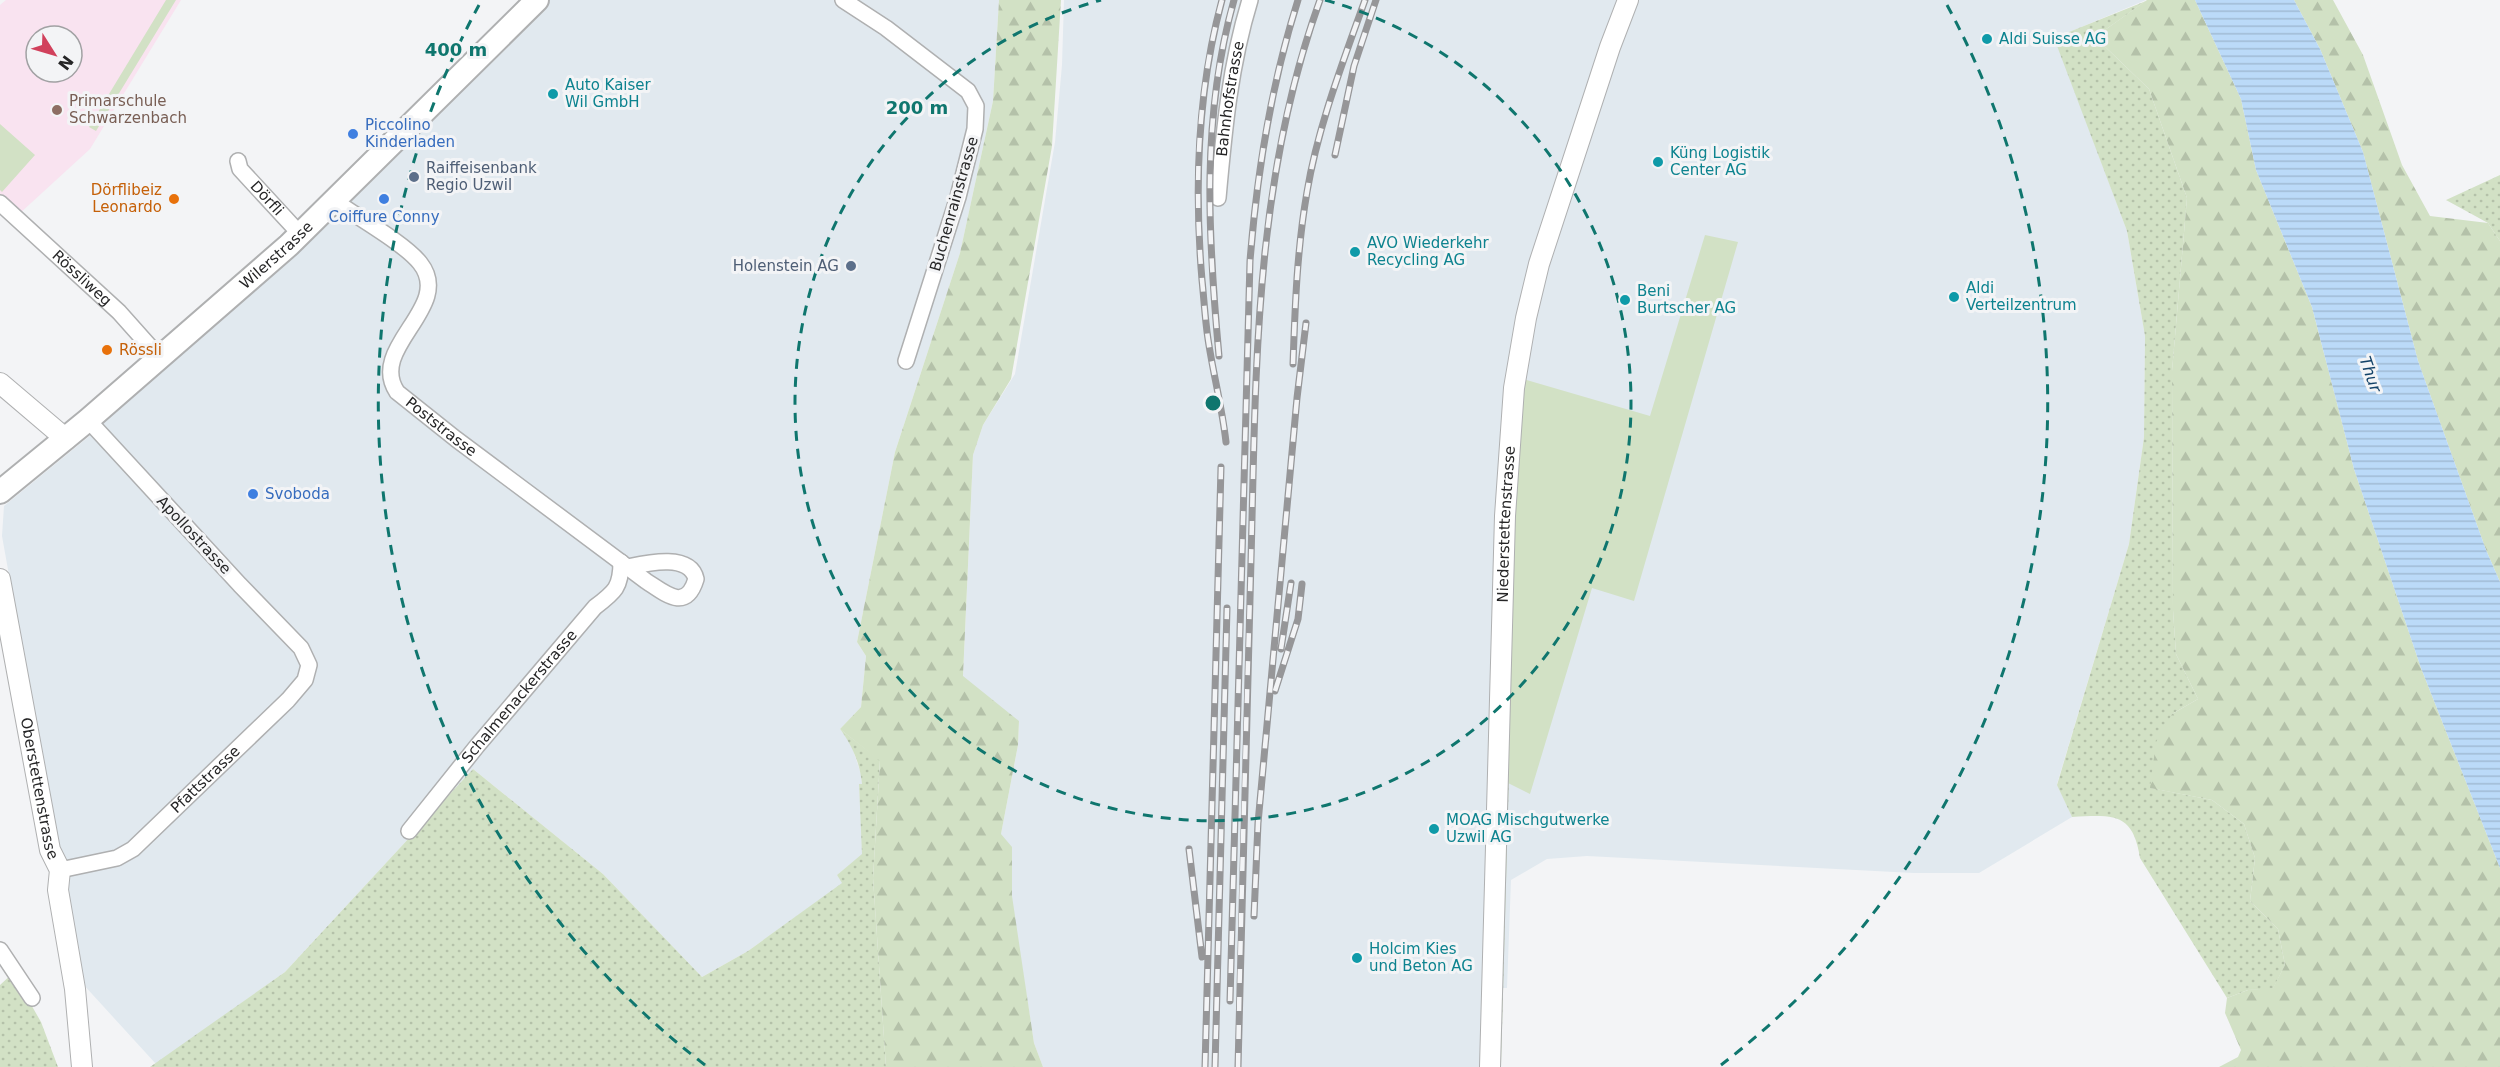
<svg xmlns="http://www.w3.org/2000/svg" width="2500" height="1067" viewBox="0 0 2500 1067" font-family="'DejaVu Sans',sans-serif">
<defs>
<pattern id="grass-dots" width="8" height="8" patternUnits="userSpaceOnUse" patternTransform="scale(1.5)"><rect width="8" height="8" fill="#d2e1c5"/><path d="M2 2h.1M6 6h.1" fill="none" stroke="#b4c1a9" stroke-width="1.8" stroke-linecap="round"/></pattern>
<pattern id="forest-firs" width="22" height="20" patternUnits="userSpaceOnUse" patternTransform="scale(1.5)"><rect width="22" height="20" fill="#d2e1c5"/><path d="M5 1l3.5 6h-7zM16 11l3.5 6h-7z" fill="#b4c1a9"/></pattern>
<pattern id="water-rules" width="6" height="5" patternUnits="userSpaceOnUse" patternTransform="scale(1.5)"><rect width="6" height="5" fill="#bbdaf8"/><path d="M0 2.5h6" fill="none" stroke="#a1bbd4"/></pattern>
</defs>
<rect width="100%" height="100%" fill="#f3f4f6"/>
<!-- built -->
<path fill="#e1e9ef" d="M537 0H999L993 101 960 253 895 452 857 642 866 656 861 707 840 729 851 744 861 774 862 784H859L863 854 837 875 843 883 748 951 702 977 603 874 473 769 285 972 156 1064 82 983 2 536 4 506 92 434 88 420Z
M1064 0H2146L2055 38 2127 231 2145 336 2144 437 2129 544 2057 784 2072 817 1979 873H1914L1587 856 1547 859 1511 880 1507 988H1493L1490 1067H1043L1034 1043 1001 834 1018 745 1019 722 963 677 973 455 983 425 1015 374 1055 142 1062 65Z"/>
<!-- education -->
<path fill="#f9e3f0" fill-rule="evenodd" d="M6 0H181L90 149 19 214 0 198V5ZM36 36H72V72H36Z"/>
<!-- grass -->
<path fill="url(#grass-dots)" d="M2146 1 2095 37 2149 89 2187 198 2172 371 2173 610 2176 654 2198 699 2172 714 2151 788 2212 800 2244 824 2255 858 2250 901 2278 929 2285 965 2273 989 2248 990 2227 998 2140 858C2133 812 2113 815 2072 817L2057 785 2129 544 2144 437 2145 336 2127 231 2054 38Z
M2500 175V241L2488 223 2446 200Z
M1509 614 1513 629 1501 1067H1497Z
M840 729 880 760 873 878 886 1067H150L285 972 473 769 603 874 702 977 748 951 842 883 837 875 862 854 859 784H862C860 763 852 745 840 729Z
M13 973 41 1022 58 1067H0V985Z"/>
<!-- forest -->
<path fill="url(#forest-firs)" d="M999 0H1061L1052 146 1011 379 983 425 973 455 963 676 1019 721 1018 745 1001 834 1012 847V896L1034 1043 1043 1067H886L873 878 880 761 840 729 861 707 866 656 857 642 895 452 960 253 993 101Z
M2147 0H2195L2241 99 2256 170 2312 307 2354 469 2421 668 2500 868V1067H2219L2238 1057 2241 1050 2225 1013 2227 998 2248 990 2273 988 2285 965 2278 929 2250 901 2255 858 2244 824 2212 800 2150 788 2156 742 2172 714 2198 699 2176 654 2173 610 2172 371 2187 198 2149 89 2095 37Z
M2294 0H2333L2363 55 2402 165 2430 216 2488 223 2500 241V582L2486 550 2418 361 2363 152 2320 49Z"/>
<!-- park -->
<path fill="#d2e1c5" d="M166 0H176L96 131 89 127Z
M0 124 35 155 2 192 0 190Z
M1705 235 1738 242 1634 601 1592 588 1530 794 1498 778 1516 377 1650 416Z"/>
<!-- water -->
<path fill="url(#water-rules)" d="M2195 0H2294L2320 49 2363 152 2418 361 2486 550 2500 582V868L2421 668 2354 469 2312 307 2256 170 2241 99Z"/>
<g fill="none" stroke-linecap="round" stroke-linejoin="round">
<!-- minor casing -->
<g stroke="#afb0b1" stroke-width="18">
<g id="minor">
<path d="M843 0 886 28 968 91 976 106 975 129 958 197 906 361"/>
<path id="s1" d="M238 161 240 169 300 234"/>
<path id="s2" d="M1218 198C1224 131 1230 65 1250 0"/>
<path id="s3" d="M335 201C357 217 404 243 420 263 455 307 367 347 397 392L456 439 646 581C666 594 686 612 696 579 690 553 647 563 628 567"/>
<path id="s4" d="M0 203 119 312 160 358"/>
<path id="s5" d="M409 831 477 746 595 607C615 592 621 587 621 562"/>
<path id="s6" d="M60 870 117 858 133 849 288 700 305 680 309 665 301 648 240 585 88 420"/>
<path d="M0 950 32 998"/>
</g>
</g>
<!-- tertiary casing -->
<g stroke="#afb0b1" stroke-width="22">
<g id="tertiary">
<path d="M0 383 66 439"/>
<path id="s7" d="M0 579 50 850 60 870 58 890 75 989 82 1067"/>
<path id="s8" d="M1490 1067 1505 516 1514 388 1526 318 1539 264 1610 47 1628 0"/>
</g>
</g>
<!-- secondary casing -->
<g stroke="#afb0b1" stroke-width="26">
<g id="secondary">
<path id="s9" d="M0 492 88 420 289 245 537 0"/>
</g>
</g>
<!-- minor -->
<use href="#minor" stroke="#fff" stroke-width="15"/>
<!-- tertiary -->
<use href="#tertiary" stroke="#fff" stroke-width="20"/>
<!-- secondary -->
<use href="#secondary" stroke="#fff" stroke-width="22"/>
<!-- rail casing -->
<g stroke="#969698" stroke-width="7">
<path id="rail" d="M1222 0C1197 92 1194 185 1202 280 1204 299 1205 319 1208 339 1213 373 1222 407 1226 442
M1335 155 1354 66 1376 0
M1219 356C1208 236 1201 117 1234 0
M1293 364C1295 307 1297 249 1307 192 1318 126 1343 62 1365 0
M1281 649 1291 583
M1275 691 1298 619 1302 584
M1189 849 1202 957
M1254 916 1258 823 1297 398 1306 323
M1230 1001 1250 261C1257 172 1271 85 1298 0
M1205 1067 1221 467
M1215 1067 1227 608
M1238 1067C1241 898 1246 729 1251 560 1256 369 1254 182 1320 0"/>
</g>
<!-- rail -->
<use href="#rail" stroke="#f3f4f6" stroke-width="4.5" stroke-dasharray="14" stroke-linecap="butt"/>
</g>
<!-- distance rings -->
<g fill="none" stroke="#0f766e" stroke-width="3" stroke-dasharray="10 8">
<path d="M1325 0A418 418 0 1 1 1101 0"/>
<path d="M705 1065A835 835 0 0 1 479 5M1947 5A835 835 0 0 1 1721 1065"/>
</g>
<!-- markers -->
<g fill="#0f9aa8" stroke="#f3f4f6" stroke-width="2">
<circle cx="1987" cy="39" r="6"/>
<circle cx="553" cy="94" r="6"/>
<circle cx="1658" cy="162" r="6"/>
<circle cx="1355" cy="252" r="6"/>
<circle cx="1954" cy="297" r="6"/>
<circle cx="1625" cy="300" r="6"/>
<circle cx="1434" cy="829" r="6"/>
<circle cx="1357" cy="958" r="6"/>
</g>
<circle fill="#8d6e63" stroke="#f3f4f6" stroke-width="2" cx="57" cy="110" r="6"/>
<g fill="#3f7fe0" stroke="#f3f4f6" stroke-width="2">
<circle cx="353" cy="134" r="6"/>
<circle cx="384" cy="199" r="6"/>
<circle cx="253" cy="494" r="6"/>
</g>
<g fill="#5c6f8a" stroke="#f3f4f6" stroke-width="2">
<circle cx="414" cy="177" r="6"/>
<circle cx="851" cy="266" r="6"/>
</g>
<g fill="#e8710a" stroke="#f3f4f6" stroke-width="2">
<circle cx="174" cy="199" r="6"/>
<circle cx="107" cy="350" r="6"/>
</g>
<g text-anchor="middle" stroke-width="6" stroke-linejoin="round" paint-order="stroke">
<!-- culture labels -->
<g font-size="15" fill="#0d838f" stroke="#f3f4f6" text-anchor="start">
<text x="1999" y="44">Aldi Suisse AG</text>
<text x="565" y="90">Auto Kaiser<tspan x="565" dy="17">Wil GmbH</tspan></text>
<text x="1670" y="158">Küng Logistik<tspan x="1670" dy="17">Center AG</tspan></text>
<text x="1367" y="248">AVO Wiederkehr<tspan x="1367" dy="17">Recycling AG</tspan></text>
<text x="1966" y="293">Aldi<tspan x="1966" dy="17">Verteilzentrum</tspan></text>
<text x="1637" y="296">Beni<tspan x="1637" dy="17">Burtscher AG</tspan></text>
<text x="1446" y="825">MOAG Mischgutwerke<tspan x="1446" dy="17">Uzwil AG</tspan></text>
<text x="1369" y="954">Holcim Kies<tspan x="1369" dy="17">und Beton AG</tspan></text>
</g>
<!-- street labels -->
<g font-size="15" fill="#252526" stroke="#f3f4f6">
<text dy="5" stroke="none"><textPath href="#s2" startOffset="100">Bahnhofstrasse</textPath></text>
<text dy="5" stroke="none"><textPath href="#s1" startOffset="48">Dörfli</textPath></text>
<text transform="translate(954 204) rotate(-74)" y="5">Buchenrainstrasse</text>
<text dy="5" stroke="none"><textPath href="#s9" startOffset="364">Wilerstrasse</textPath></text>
<text dy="5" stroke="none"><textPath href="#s4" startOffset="111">Rössliweg</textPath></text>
<text dy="5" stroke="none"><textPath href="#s3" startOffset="303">Poststrasse</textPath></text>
<text dy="5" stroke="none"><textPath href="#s8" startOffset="543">Niederstettenstrasse</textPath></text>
<text transform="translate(194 535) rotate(47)" y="5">Apollostrasse</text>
<text dy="5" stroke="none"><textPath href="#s5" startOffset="174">Schalmenackerstrasse</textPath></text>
<text dy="5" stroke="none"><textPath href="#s6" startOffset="177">Pfattstrasse</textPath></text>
<text dy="5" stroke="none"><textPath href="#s7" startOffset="213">Oberstettenstrasse</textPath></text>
</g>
<!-- education labels -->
<g font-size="15" fill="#785e54" stroke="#f3f4f6" text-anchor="start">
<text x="69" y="106">Primarschule<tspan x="69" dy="17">Schwarzenbach</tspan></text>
</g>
<!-- shop labels -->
<g font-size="15" fill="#366cbe" stroke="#f3f4f6" text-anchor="start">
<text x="365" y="130">Piccolino<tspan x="365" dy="17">Kinderladen</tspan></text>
<text x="384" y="222" text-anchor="middle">Coiffure Conny</text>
<text x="265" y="499">Svoboda</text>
</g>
<!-- service labels -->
<g font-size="15" fill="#4e5e75" stroke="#f3f4f6" text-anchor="start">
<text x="426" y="173">Raiffeisenbank<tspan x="426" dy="17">Regio Uzwil</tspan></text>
<text x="839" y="271" text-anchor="end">Holenstein AG</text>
</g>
<!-- food labels -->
<g font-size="15" fill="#c56008" stroke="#f3f4f6" text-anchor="end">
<text x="162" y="195">Dörflibeiz<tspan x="162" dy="17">Leonardo</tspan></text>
<text x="119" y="355" text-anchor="start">Rössli</text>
</g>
<!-- water labels -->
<g font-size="16" font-style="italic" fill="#124268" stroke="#f3f4f6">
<text transform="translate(2371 374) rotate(71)" y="6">Thur</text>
</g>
</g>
<circle cx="1213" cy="403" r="9" fill="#0f766e" stroke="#f3f4f6" stroke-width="3"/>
<g font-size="18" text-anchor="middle" font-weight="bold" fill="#0f766e" stroke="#f3f4f6" stroke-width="6" stroke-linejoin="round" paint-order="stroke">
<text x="456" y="56">400 m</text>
<text x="917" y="114">200 m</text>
</g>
<!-- north arrow -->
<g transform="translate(54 54) rotate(127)"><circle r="28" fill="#f3f4f6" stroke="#a1a1a3" stroke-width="1.5"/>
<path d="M0-4.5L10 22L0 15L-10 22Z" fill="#d1415c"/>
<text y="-9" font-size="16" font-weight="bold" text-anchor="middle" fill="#252526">N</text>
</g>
</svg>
